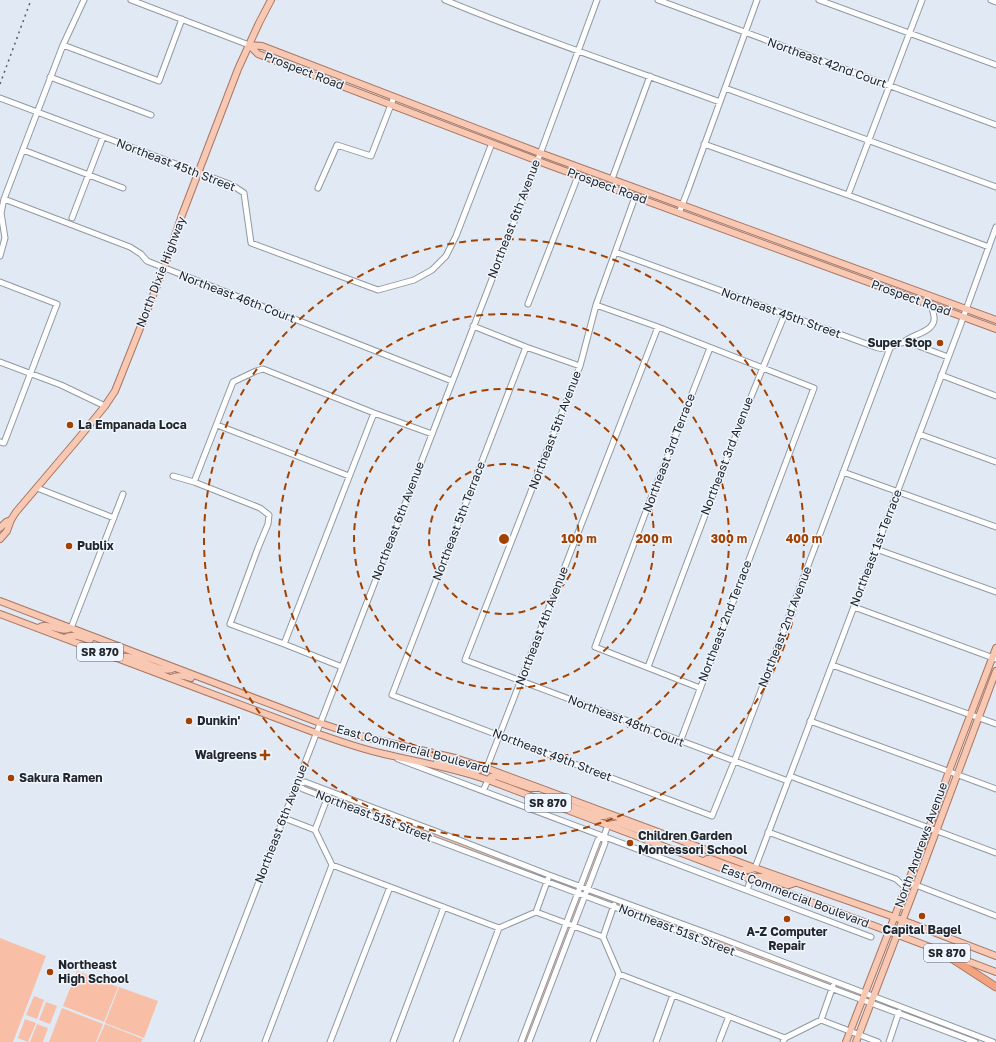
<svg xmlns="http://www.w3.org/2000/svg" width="996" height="1042" viewBox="0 0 996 1042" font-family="'Golos Text',sans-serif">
<rect width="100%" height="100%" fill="#e0e9f4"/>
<!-- green -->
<path fill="#f9bfa6" d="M307 785 581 888 599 842 603 843 586 890 859 993 858 997 584 894 527 1042H522L579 893 305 788Z
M0 938 46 956 13 1042H0Z
M77 971 118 987 104 1022 63 1006Z
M119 987 158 1001 144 1038 105 1023Z
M34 996 44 1000 37 1019 26 1015Z
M46 1002 57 1006 50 1024 39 1020Z
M62 1008 103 1024 96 1042H49Z
M25 1019 36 1023 28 1042 18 1038Z
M37 1024 48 1028 43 1042H30Z
M105 1024 143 1039 141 1042H97Z"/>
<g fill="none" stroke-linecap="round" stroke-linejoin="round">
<!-- minor casing -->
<g stroke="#9099a2" stroke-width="7">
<path id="minor" d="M131 0 249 45
M445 0C536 38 628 68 720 102
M658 0 996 125
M819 0 996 65
M991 0 996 2
M63 45 159 81 182 19
M50 77 151 115
M725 88 996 187
M0 98 232 185 244 193 251 243 378 290 414 280 432 270 446 256 456 236 492 143
M704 144 848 195 989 247
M23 150 123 188
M612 179 650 76
M318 188 337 145 371 156 394 97
M848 195 922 0
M635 197 596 305 580 366 465 660 788 781
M4 199 130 247 141 254 147 261 452 381
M679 213 688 190 757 0
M72 218 103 137
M615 252 875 347C891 352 894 342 908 342L948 357
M0 256 5 238 1 213 4 199 63 45 84 0
M0 282 57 304 4 443 0 442
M528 304 578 176
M596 305 658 327 814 388 680 742
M473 326 526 347 580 366
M904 342C912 334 936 332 934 317 934 313 932 309 931 305
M526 347 392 695 712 816 734 762 890 348
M0 362 61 385 105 406
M941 375 996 396
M217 425 349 476
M919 434 996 462
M843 472 996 527
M173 476 194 482 260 508 269 515 268 524 258 548 230 624 284 644 342 667
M194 482 233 382 256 371 263 369 374 413 432 434
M37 488 114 518
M876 549 996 592
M854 607 996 659
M71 628 123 494
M284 644 374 413
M832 665 996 724
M648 667C692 549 736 431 785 314
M700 688 595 647 648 506 710 348
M810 721 945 770 996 789
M398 759 871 937
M486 768 489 762 658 327
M790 776 996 853
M297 784 305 782 459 840 549 875 723 939 993 1042
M297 784 303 789 393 824 975 1042
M483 791 488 780
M284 818 315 830
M768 832 896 879 906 888
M332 865 499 928
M755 868 959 329 996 227
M908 882 996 916
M747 890 751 879
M536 912 603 937
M619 974 785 1038
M821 1020 878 1042
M197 1042 533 173 597 0
M265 1042 332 865 315 830 328 796
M330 1042 390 887
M393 1042 444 907
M456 1042 499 928 536 912 548 879
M521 1042 598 840 604 836 608 825
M529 1042 605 843 604 836
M593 1042 619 974 603 937 614 905
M656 1042 673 995
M719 1042 729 1016
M783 1042 785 1038 821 1020 833 986
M889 1042 899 1012"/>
</g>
<!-- major casing -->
<g stroke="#aa7762" stroke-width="8">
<path id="major" d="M249 45 258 54 546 164 996 329
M249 45 262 46 540 153 996 320
M0 528 6 522 11 520
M0 539 7 531 11 520 16 512 78 439 105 406 115 391 164 268 182 215 238 69 259 23 271 0
M0 601 320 723 356 735 455 758 486 768 755 868 894 917 996 956
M0 614 316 733C339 741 361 749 384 754 419 762 454 768 488 780L996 972
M38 628C49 621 59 634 71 628
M64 638C73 633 81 637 90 640
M116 658C120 657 124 656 129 657 141 659 164 675 174 668
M171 678C178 675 183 675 191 678
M435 765 437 762 442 761 476 771 486 768
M488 780 491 777 496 776 530 788H537
M553 805 559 803H562L598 816H605L609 814
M608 825 619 823 660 838 667 836
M704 861 707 859H711L741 870H748L755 868
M751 879 756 877H763L787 885H789L795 883
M846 1042 929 828 949 771 996 648
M856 1042 916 885 996 671"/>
</g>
<!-- highway casing -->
<g stroke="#aa7762" stroke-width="9">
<path id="highway" d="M939 950 996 987"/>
</g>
<!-- minor -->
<use href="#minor" stroke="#fff" stroke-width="5"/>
<!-- major -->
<use href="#major" stroke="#f8c8b3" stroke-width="6"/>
<!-- highway -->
<use href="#highway" stroke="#f3a380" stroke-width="7"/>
<!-- rail -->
<path stroke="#575b61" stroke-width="1.5" stroke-dasharray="2 4" stroke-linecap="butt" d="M0 84 31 0"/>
</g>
<!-- distance rings -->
<g fill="none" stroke="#a34100" stroke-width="2" stroke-dasharray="7 5">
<circle cx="504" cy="539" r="75"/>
<circle cx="504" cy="539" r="150"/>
<circle cx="504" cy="539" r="225"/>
<circle cx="504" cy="539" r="300"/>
</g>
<!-- markers -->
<g fill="#a34100" stroke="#eff6ff" stroke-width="1.5">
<circle cx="940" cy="343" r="4"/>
<circle cx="70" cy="425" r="4"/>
<circle cx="69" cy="546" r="4"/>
<circle cx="189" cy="721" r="4"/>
<path d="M263 749h4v4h4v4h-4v4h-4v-4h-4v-4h4z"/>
<circle cx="11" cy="778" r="4"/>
<circle cx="630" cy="843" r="4"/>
<circle cx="922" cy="916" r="4"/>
<circle cx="787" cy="919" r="4"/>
<circle cx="50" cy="972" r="4"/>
</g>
<g text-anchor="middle" stroke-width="3" stroke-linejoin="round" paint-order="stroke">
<!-- shield labels -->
<g fill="#eff6ff" stroke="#60646a" stroke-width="1">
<rect x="77" y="643" width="46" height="18" rx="3"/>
<rect x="525" y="794" width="46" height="18" rx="3"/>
<rect x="924" y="944" width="46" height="18" rx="3"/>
</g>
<g font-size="11" font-weight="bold" fill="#23262a">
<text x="100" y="656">SR 870</text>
<text x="548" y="807">SR 870</text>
<text x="947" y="957">SR 870</text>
</g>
<!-- street labels -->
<g font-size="12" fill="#23262a" stroke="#eff6ff">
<text transform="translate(827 63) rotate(20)" y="4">Northeast 42nd Court</text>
<text transform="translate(304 71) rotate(21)" y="4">Prospect Road</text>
<text transform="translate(176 165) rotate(21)" y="4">Northeast 45th Street</text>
<text transform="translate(607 186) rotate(20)" y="4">Prospect Road</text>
<text transform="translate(514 219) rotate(-69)" y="4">Northeast 6th Avenue</text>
<text transform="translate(161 272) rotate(-69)" y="4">North Dixie Highway</text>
<text transform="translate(237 297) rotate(21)" y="4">Northeast 46th Court</text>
<text transform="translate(911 298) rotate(20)" y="4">Prospect Road</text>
<text transform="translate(781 313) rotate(20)" y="4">Northeast 45th Street</text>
<text transform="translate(555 430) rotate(-69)" y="4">Northeast 5th Avenue</text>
<text transform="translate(669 453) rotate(-69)" y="4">Northeast 3rd Terrace</text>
<text transform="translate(727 456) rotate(-69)" y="4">Northeast 3rd Avenue</text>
<text transform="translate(398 521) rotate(-69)" y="4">Northeast 6th Avenue</text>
<text transform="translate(459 521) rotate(-69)" y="4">Northeast 5th Terrace</text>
<text transform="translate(876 548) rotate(-69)" y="4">Northeast 1st Terrace</text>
<text transform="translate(725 621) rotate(-69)" y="4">Northeast 2nd Terrace</text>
<text transform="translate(542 626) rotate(-69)" y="4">Northeast 4th Avenue</text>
<text transform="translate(785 627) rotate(-69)" y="4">Northeast 2nd Avenue</text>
<text transform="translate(626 721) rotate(21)" y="4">Northeast 48th Court</text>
<text transform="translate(413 749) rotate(15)" y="4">East Commercial Boulevard</text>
<text transform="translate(552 755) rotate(21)" y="4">Northeast 49th Street</text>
<text transform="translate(374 816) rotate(21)" y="4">Northeast 51st Street</text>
<text transform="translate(281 824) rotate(-69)" y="4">Northeast 6th Avenue</text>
<text transform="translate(921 845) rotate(-70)" y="4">North Andrews Avenue</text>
<text transform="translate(795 896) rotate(21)" y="4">East Commercial Boulevard</text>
<text transform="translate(677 930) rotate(21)" y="4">Northeast 51st Street</text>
</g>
<!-- poi labels -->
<g font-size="12" font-weight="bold" fill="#23262a" stroke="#eff6ff" text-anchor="start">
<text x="932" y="347" text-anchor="end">Super Stop</text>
<text x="78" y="429">La Empanada Loca</text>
<text x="77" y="550">Publix</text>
<text x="197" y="725">Dunkin'</text>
<text x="257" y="759" text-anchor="end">Walgreens</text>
<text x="19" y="782">Sakura Ramen</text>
<text x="638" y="840">Children Garden<tspan x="638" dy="14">Montessori School</tspan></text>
<text x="922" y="934" text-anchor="middle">Capital Bagel</text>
<text x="787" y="936" text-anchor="middle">A-Z Computer<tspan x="787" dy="14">Repair</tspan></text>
<text x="58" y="969">Northeast<tspan x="58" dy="14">High School</tspan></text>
</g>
</g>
<circle cx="504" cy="539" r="6" fill="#a34100" stroke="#eff6ff" stroke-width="2"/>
<g font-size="12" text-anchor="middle" font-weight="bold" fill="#a34100" stroke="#eff6ff" stroke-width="3" stroke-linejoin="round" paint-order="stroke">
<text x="579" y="543">100 m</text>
<text x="654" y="543">200 m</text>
<text x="729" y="543">300 m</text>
<text x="804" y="543">400 m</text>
</g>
</svg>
